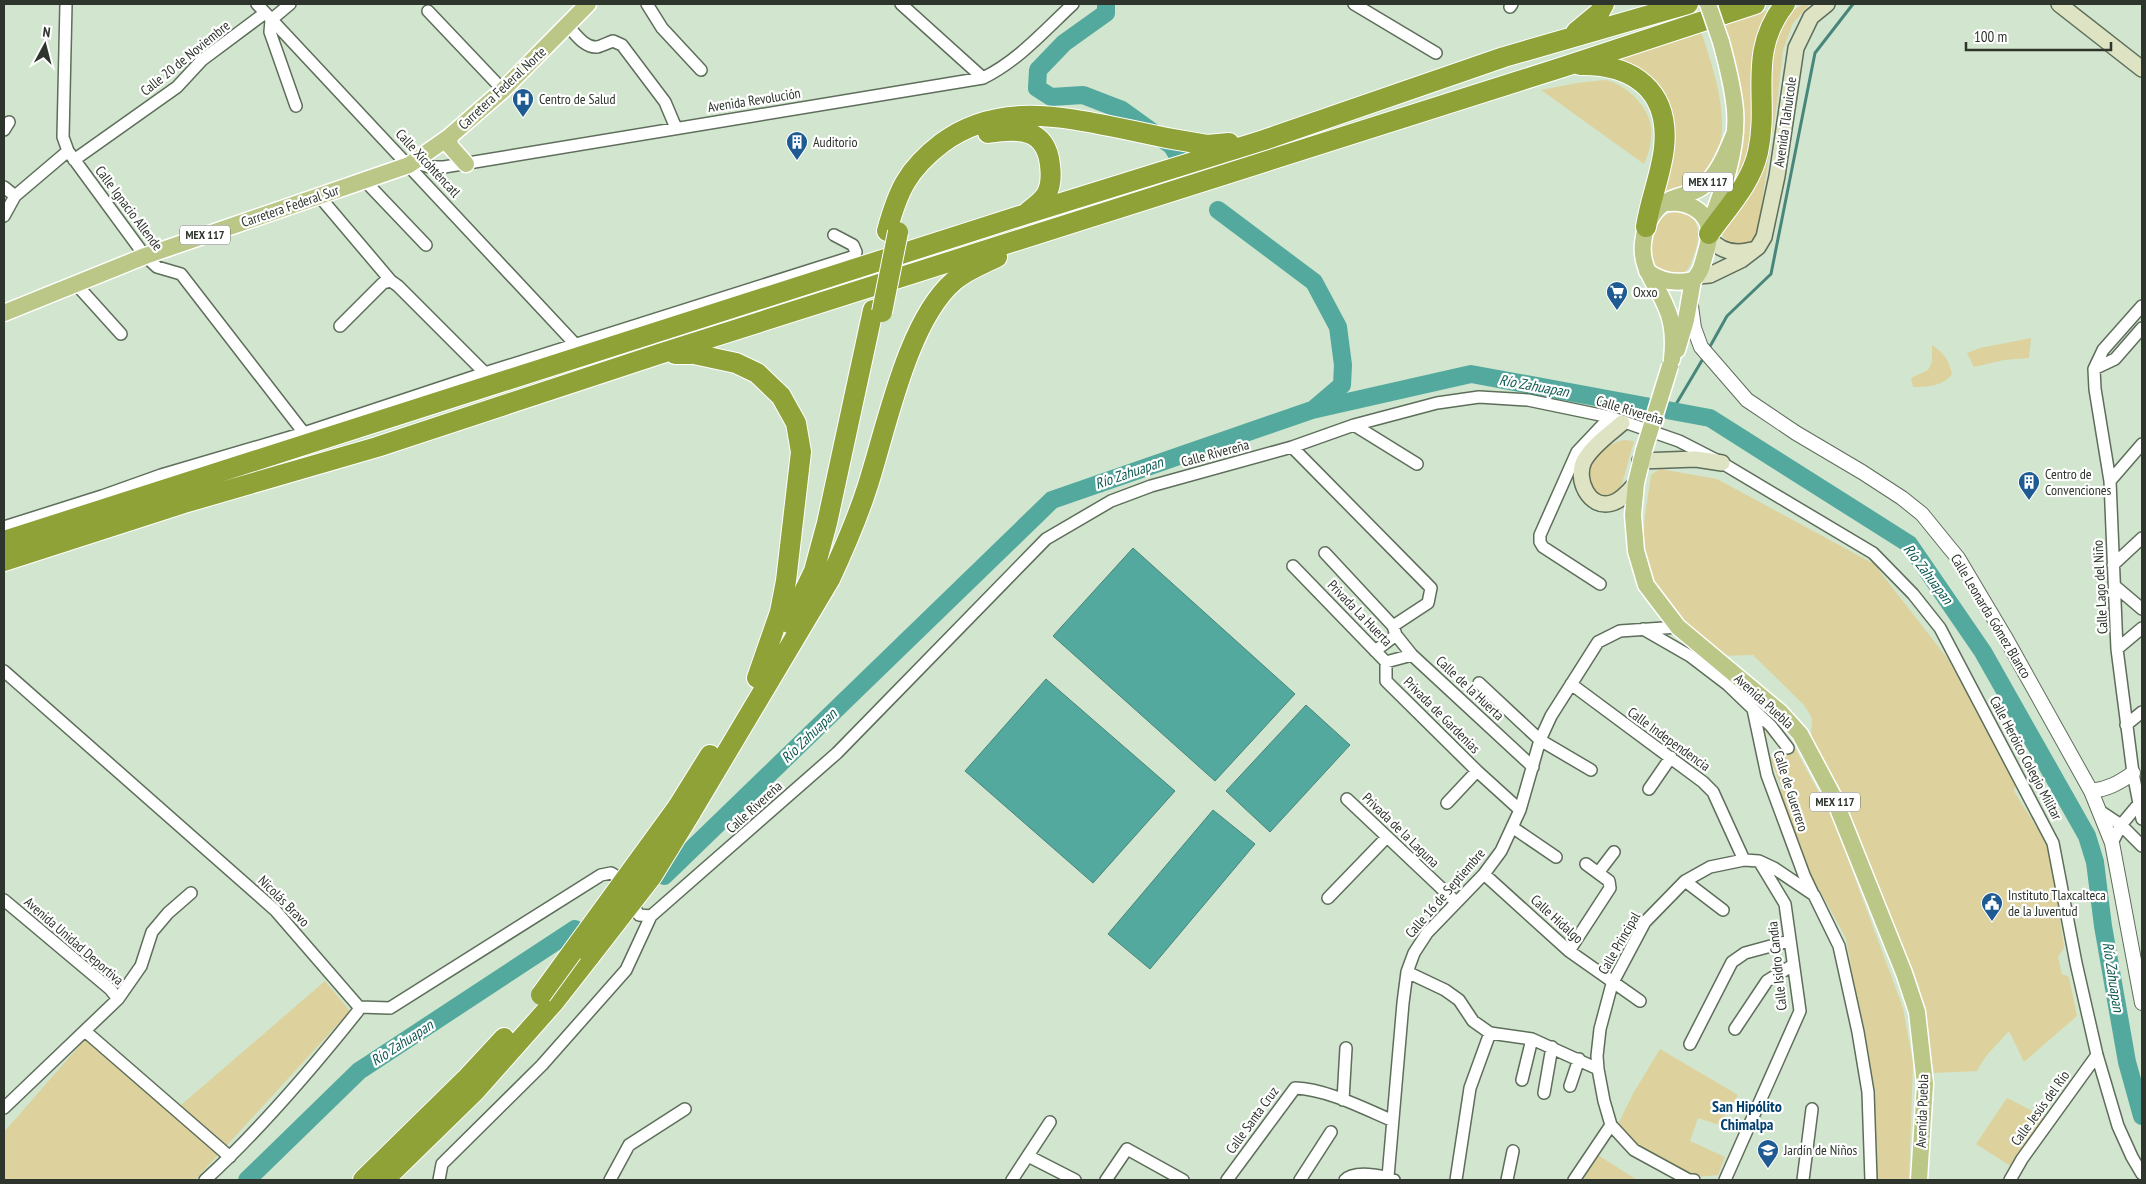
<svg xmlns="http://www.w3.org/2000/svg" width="2146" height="1184" viewBox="0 0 2146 1184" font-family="'PT Sans Narrow',sans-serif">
<rect width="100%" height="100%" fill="#d2e5ce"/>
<!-- green -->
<path fill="#ddd29d" d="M1804 4H1810L1793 23 1783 50 1777 103 1757 235 1749 246C1736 245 1726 245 1720 231L1750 186 1766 57 1790 12Z
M1776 8 1754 158 1729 196 1728 40 1724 24Z
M1701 31C1714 72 1739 138 1705 174 1702 177 1698 182 1694 185 1684 190 1672 192 1661 196L1669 132 1614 59Z
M1604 80C1622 82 1643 101 1649 119 1654 133 1650 151 1644 164L1541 90 1577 83Z
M1675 211C1703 215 1701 236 1693 257 1691 263 1689 270 1683 273 1676 276 1663 273 1655 272 1653 265 1648 255 1648 248 1649 231 1658 216 1675 211Z
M2031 338 2029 358 2004 360 1974 367 1967 353 1980 348Z
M1932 345C1944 353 1949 360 1952 374 1944 386 1927 387 1913 387L1911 378 1928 370 1932 362Z
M1623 440 1634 441 1620 491 1614 497 1598 496 1591 492C1590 485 1588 477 1588 471 1590 454 1608 445 1623 440Z
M1660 469 1717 479 1874 564 1948 659 2016 782 2014 791 2037 828 2048 834 2064 948 2058 957 2062 974 2069 977 2077 1016 2024 1062 2009 1031 1986 1056 1977 1071 1934 1073 1919 987 1811 737 1812 718 1804 705 1753 655 1718 656C1694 633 1655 600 1647 567 1639 537 1647 505 1651 475Z
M1755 721 1772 724 1796 750 1833 819 1903 1008 1913 1063 1909 1180H1875L1872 1089 1846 938 1797 850 1772 792 1782 789 1770 758 1783 751Z
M325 981 350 1011 195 1180H4V1132L87 1037 174 1111Z
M1660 1049 1738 1095 1719 1125 1698 1118 1690 1141 1725 1157 1718 1175 1696 1177 1643 1149 1616 1128 1634 1092Z
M2007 1098 2046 1118 2012 1167 1976 1144Z
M1598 1155 1637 1180H1583Z"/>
<!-- water -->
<path fill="#53a99e" stroke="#48867c" d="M1133 548 1295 694 1215 781 1053 636Z
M1046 679 1175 791 1093 883 965 771Z
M1306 705 1350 745 1270 832 1226 791Z
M1213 810 1255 844 1150 969 1108 934Z"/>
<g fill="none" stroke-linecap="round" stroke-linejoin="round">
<!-- stream -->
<path stroke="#48867c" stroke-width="3" d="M1708 350 1727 316 1771 274 1815 53 1853 4
M1672 411 1704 357"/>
<!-- river -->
<path stroke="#53a99e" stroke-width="18" d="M1106 4V13L1064 43 1038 70 1037 88 1051 97 1083 95 1122 110 1172 146 1178 156
M1218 210 1314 282 1338 327 1343 365 1342 385 1315 408
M664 876 1052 500 1312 410 1471 374 1710 418 1909 544 1983 652 2087 836 2095 862 2103 926 2127 1062 2142 1116
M247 1180 359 1071 575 929"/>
<!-- minor casing -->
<g stroke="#5d6e5a" stroke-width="14">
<path id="minor" d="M66 4 63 137 68 151 145 256 157 267 181 274 304 433
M257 4 576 345
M290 4 271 20 270 32 296 106
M647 4 662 28 701 70
M901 4 983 78
M1354 4 1436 53
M1510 7 1512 4
M428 11 503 90
M567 25C575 33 584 48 597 47 602 46 607 43 613 41L622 45 665 102 676 128
M4 130 9 122
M74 160 177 87 202 60 265 13
M413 162 430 167H444L983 78C1018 61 1045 30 1073 4
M364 180 426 245
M4 187 15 196
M319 196 391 281 398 286 485 373
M4 216 15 196 68 151
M75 283 121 334
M2142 306 2103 350 2094 369 2095 389 2110 481 2117 649 2133 773 2142 819
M340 326 383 283 391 281
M2094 369 2115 359 2142 328
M1354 425 1417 464
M1292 447 1431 588 1428 603 1393 626
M2110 481 2142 444
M4 527 102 496 161 475 304 433 485 373 855 256 856 252 853 245 834 235
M1325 553 1393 626 1396 635 1412 655 1533 767
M2113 565 2142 538
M1293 566 1386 662 1412 655
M1600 584 1543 547 1540 542V535L1577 452 1610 417
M2116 587 2142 609
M1643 629 1690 656 1728 685 1753 709 1767 775 1804 875 1813 894
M2117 649 2142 628
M1375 651 1396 635
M1386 662V681L1477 771 1520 810
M4 671 275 910 359 1007
M1479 683 1540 740 1591 770
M1571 684 1703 782 1713 792 1744 860
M1753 709 1771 726 1788 748
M2126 725 2142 712
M1649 789 1671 757
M1347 799 1456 902
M1447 803 1477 771
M2100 811 2121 825 2142 846
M1512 827 1556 857
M2112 843 2121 825 2142 800
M1598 873 1614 852
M1484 874 1569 951 1640 1001
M1685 881 1723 910
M1328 898 1386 838
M4 900 110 989 118 999
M1569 951 1610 888 1609 881 1586 864
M1407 972 1445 990 1459 1000 1473 1021 1490 1033 1532 1039 1598 1069
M359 1007 390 1008 601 875 611 873 616 876 639 915 651 916
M1735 1029 1767 981 1793 965
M85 1031 230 1157
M1690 1044 1732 962 1745 953 1789 941
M1522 1080 1532 1039
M1570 1086 1579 1059
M1544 1093 1552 1047
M1343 1100 1346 1048
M4 1108 118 999 141 966 152 932 168 913 191 893
M1028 1156 1075 1180
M1388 1177 1403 1003 1407 972 1414 953 1427 933 1484 874 1501 851 1520 810 1540 740 1551 716 1598 642 1620 631 1678 627
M205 1180C261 1129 311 1070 358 1011L359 1007
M439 1180 442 1164 542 1065 626 970 651 916 837 753 1046 539 1111 501 1151 486 1292 447 1354 425 1437 403 1479 397 1528 400 1610 417 1679 441 1722 463 1873 553 1913 594 1940 628 2053 843 2076 963 2097 1055 2118 1126 2132 1157 2142 1174
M610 1180 629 1145 685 1109
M1012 1180 1050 1122
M1106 1180 1127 1149 1183 1180
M1227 1180 1295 1088C1326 1089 1363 1108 1391 1120
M1300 1180 1331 1132
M1345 1180C1354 1170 1382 1175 1394 1180
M1456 1180 1470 1088 1490 1033
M1507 1180 1513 1151
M1574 1180 1611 1125
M1694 1180H1689L1634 1150 1611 1125 1604 1101 1598 1069 1597 1056 1600 1029 1612 984 1645 922 1685 881 1710 867 1744 860 1759 861 1774 868 1814 895 1839 946 1858 1032 1868 1092 1871 1180
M1725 1180 1800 1011 1785 904 1759 861
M1803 1180 1812 1109
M2010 1180 2022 1159 2097 1055"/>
</g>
<!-- tertiary casing -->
<g stroke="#5d6e5a" stroke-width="16">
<path id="tertiary" d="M1691 306 1694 328 1701 347 1747 400 1796 433 1862 472 1902 498 1922 514 1948 546 1958 558 2005 637 2091 791 2112 843 2142 1003
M2091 791C2108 789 2119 783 2133 773"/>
</g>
<!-- secondary casing -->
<g stroke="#5d6e5a" stroke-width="18">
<path id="secondary" d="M2059 4 2142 69
M1709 238C1720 251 1735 255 1752 250
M1697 276 1710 275 1741 260 1758 247 1764 237 1777 176 1796 48 1811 17 1827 4
M1622 423C1610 434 1592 446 1584 461 1575 479 1589 510 1612 503 1622 500 1629 491 1636 483
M1640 461 1696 459 1722 463"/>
</g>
<!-- primary casing -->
<g stroke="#fff" stroke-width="19">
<path id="primary" d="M449 137 450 146 466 164
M1709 226C1723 191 1738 149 1735 110 1733 87 1727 64 1721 42
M1647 271C1661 282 1676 284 1693 280 1701 273 1702 265 1705 255 1707 247 1711 236 1709 228 1705 209 1685 201 1669 203
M4 313 145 256 409 165 449 137 503 90 588 4
M1677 350 1686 320 1693 280
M1672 359C1674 341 1674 324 1666 307 1657 284 1640 269 1643 243 1645 222 1656 203 1677 197 1686 194 1694 193 1702 187 1719 174 1727 151 1735 132
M1644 450 1636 483 1633 515 1636 551 1646 585 1678 627 1781 713 1800 734 1833 796 1904 973 1917 1012 1925 1084 1919 1180"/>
</g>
<!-- motorway casing -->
<g stroke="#fff" stroke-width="22">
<path id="motorway" d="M1576 32 1599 13 1604 4
M1580 65C1634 64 1670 91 1664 148 1661 175 1650 200 1646 227
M988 133C1019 128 1046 128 1050 165 1051 173 1051 185 1047 193 1044 200 1034 207 1028 212
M887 231C898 190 908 169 942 143 999 101 1065 117 1129 130 1155 136 1181 141 1207 145L1229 143
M1709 234C1727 208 1751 184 1758 152 1770 98 1746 54 1785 4
M675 354H694L736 363 757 373 781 396 796 423 801 452 786 581 780 612 757 678
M4 541 1026 214 1264 140 1504 57 1688 4
M4 561 184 503 377 447 659 354 1563 67 1755 4
M789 623 814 571 827 523 873 310
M677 808 710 755
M690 814 830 579C844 549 857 519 867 488 886 430 907 321 954 281 966 270 983 264 997 257
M363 1180 466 1079 504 1038
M384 1180 475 1091 554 1002 590 956"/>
</g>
<!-- minor -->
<use href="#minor" stroke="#fff" stroke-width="11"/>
<!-- tertiary -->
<use href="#tertiary" stroke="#fff" stroke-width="14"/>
<!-- secondary -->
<use href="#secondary" stroke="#dde3c3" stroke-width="15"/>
<!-- primary -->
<use href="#primary" stroke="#bbc787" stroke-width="16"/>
<!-- motorway -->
<use href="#motorway" stroke="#8ea237" stroke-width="20"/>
<!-- primary-bridge casing -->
<g stroke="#fff" stroke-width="19" stroke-linecap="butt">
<path id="primary-bridge" d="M1708 4 1721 42
M1644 450 1670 366"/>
</g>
<!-- motorway-bridge casing -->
<g stroke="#fff" stroke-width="22" stroke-linecap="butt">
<path id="motorway-bridge" d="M882 312 898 232
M590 956 652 876 690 814
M541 995 677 808"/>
</g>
<!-- primary-bridge -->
<use href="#primary-bridge" stroke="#bbc787" stroke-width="16"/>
<!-- motorway-bridge -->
<use href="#motorway-bridge" stroke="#8ea237" stroke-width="20"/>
</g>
<!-- icons -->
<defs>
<g id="hospital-pin" transform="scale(1.125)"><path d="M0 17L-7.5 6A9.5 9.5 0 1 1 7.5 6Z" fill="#1e5b92" stroke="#fff"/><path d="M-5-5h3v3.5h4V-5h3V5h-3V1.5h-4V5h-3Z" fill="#fff"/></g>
<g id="building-pin" transform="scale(1.125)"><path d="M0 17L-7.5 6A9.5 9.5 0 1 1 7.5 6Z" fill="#1e5b92" stroke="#fff"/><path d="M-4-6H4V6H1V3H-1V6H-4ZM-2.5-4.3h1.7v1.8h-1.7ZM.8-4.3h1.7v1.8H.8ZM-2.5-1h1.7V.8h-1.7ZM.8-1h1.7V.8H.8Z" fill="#fff"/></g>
<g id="supermarket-pin" transform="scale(1.125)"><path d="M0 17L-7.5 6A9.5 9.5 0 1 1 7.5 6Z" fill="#1e5b92" stroke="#fff"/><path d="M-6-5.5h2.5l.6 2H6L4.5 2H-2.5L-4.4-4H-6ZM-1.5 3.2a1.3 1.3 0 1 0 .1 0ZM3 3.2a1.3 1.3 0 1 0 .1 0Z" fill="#fff"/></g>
<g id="civic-pin" transform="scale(1.125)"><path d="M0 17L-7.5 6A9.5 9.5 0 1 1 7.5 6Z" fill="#1e5b92" stroke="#fff"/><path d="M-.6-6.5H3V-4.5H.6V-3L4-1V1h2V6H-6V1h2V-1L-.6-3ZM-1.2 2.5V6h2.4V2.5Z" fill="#fff"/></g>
<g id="school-pin" transform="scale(1.125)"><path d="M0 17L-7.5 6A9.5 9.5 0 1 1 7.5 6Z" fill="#1e5b92" stroke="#fff"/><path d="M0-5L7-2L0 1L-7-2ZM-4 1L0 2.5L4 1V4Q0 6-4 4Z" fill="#fff"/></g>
</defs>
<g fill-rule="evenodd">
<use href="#hospital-pin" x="523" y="99"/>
<use href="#building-pin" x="797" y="142"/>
<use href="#supermarket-pin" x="1617" y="292"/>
<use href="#building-pin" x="2029" y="482"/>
<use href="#civic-pin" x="1992" y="903"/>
<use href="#school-pin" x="1768" y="1150"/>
</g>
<g text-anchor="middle" stroke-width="4.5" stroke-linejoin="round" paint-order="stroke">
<!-- shield labels -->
<g fill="#fff" stroke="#6c726b" stroke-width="1">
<rect x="1683" y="172.5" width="50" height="19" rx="4"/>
<rect x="180" y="225.5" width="50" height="19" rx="4"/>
<rect x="1810" y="792.5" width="50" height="19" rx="4"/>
</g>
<g font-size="12" font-weight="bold" fill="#2d352c">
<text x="1708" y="186">MEX 117</text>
<text x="205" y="239">MEX 117</text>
<text x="1835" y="806">MEX 117</text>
</g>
<!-- street labels -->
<g font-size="14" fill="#2d352c" stroke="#fff">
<text transform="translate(185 58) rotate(-39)" y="5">Calle 20 de Noviembre</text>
<text transform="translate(502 88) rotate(-43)" y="5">Carretera Federal Norte</text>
<text transform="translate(754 100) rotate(-9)" y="5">Avenida Revolución</text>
<text transform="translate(1785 122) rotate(-82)" y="5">Avenida Tlahuicole</text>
<text transform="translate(428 163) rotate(47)" y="5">Calle Xicohténcatl</text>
<text transform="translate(290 206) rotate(-19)" y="5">Carretera Federal Sur</text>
<text transform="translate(129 208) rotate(53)" y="5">Calle Ignacio Allende</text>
<text transform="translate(1630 410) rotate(17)" y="5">Calle Rivereña</text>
<text transform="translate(1215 453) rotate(-15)" y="5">Calle Rivereña</text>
<text transform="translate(2100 587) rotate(-93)" y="5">Calle Lago del Niño</text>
<text transform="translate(1360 613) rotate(46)" y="5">Privada La Huerta</text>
<text transform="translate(1991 616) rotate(59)" y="5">Calle Leonarda Gómez Blanco</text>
<text transform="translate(1470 688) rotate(43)" y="5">Calle de la Huerta</text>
<text transform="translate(1764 701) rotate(42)" y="5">Avenida Puebla</text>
<text transform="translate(1442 715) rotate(45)" y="5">Privada de Gardenias</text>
<text transform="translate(1669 739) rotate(36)" y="5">Calle Independencia</text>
<text transform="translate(2026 758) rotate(62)" y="5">Calle Heróico Colegio Militar</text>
<text transform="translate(1791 791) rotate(72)" y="5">Calle de Guerrero</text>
<text transform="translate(754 807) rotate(-42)" y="5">Calle Rivereña</text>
<text transform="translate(1401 830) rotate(44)" y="5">Privada de la Laguna</text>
<text transform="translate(1445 893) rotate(-49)" y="5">Calle 16 de Septiembre</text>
<text transform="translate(284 901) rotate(45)" y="5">Nicolás Bravo</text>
<text transform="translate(1557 919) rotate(42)" y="5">Calle Hidalgo</text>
<text transform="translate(74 941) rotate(41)" y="5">Avenida Unidad Deportiva</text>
<text transform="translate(1619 943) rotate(-60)" y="5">Calle Principal</text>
<text transform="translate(1777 966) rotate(-96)" y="5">Calle Isidro Candia</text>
<text transform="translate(2040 1108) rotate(-54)" y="5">Calle Jesús del Río</text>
<text transform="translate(1922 1111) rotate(-88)" y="5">Avenida Puebla</text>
<text transform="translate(1252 1120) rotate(-54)" y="5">Calle Santa Cruz</text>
</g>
<!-- poi labels -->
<g font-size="14" fill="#2d352c" stroke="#fff" text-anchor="start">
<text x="539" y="104">Centro de Salud</text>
<text x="813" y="147">Auditorio</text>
<text x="1633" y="297">Oxxo</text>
<text x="2045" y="479">Centro de<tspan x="2045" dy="16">Convenciones</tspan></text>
<text x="2008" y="900">Instituto Tlaxcalteca<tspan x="2008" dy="16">de la Juventud</tspan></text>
<text x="1784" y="1155">Jardín de Niños</text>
</g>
<!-- water labels -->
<g font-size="15" font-style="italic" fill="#105a52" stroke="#fff">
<text transform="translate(1534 386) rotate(10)" y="5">Río Zahuapan</text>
<text transform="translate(1129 473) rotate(-19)" y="5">Río Zahuapan</text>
<text transform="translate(1928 574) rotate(53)" y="5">Río Zahuapan</text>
<text transform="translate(809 736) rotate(-44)" y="5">Río Zahuapan</text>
<text transform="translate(2113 977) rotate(81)" y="5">Río Zahuapan</text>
<text transform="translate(402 1043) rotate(-33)" y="5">Río Zahuapan</text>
</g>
<!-- quarter labels -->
<g font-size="16" font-weight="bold" fill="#003f6e" stroke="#fff">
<text x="1747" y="1112">San Hipólito<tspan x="1747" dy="18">Chimalpa</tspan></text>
</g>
</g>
<!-- border -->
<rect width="2146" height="1184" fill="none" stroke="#2d352c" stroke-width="10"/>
<!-- north arrow -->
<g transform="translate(45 45) rotate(7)" stroke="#ffffff" stroke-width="4" paint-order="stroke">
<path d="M0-4L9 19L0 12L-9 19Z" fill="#2d352c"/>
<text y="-8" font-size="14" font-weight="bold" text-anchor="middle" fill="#2d352c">N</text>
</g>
<!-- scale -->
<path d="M1966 42v8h145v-8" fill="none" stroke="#2d352c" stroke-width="2.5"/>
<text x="1974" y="42" font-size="15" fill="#2d352c" stroke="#ffffff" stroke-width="4" paint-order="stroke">100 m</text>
</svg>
